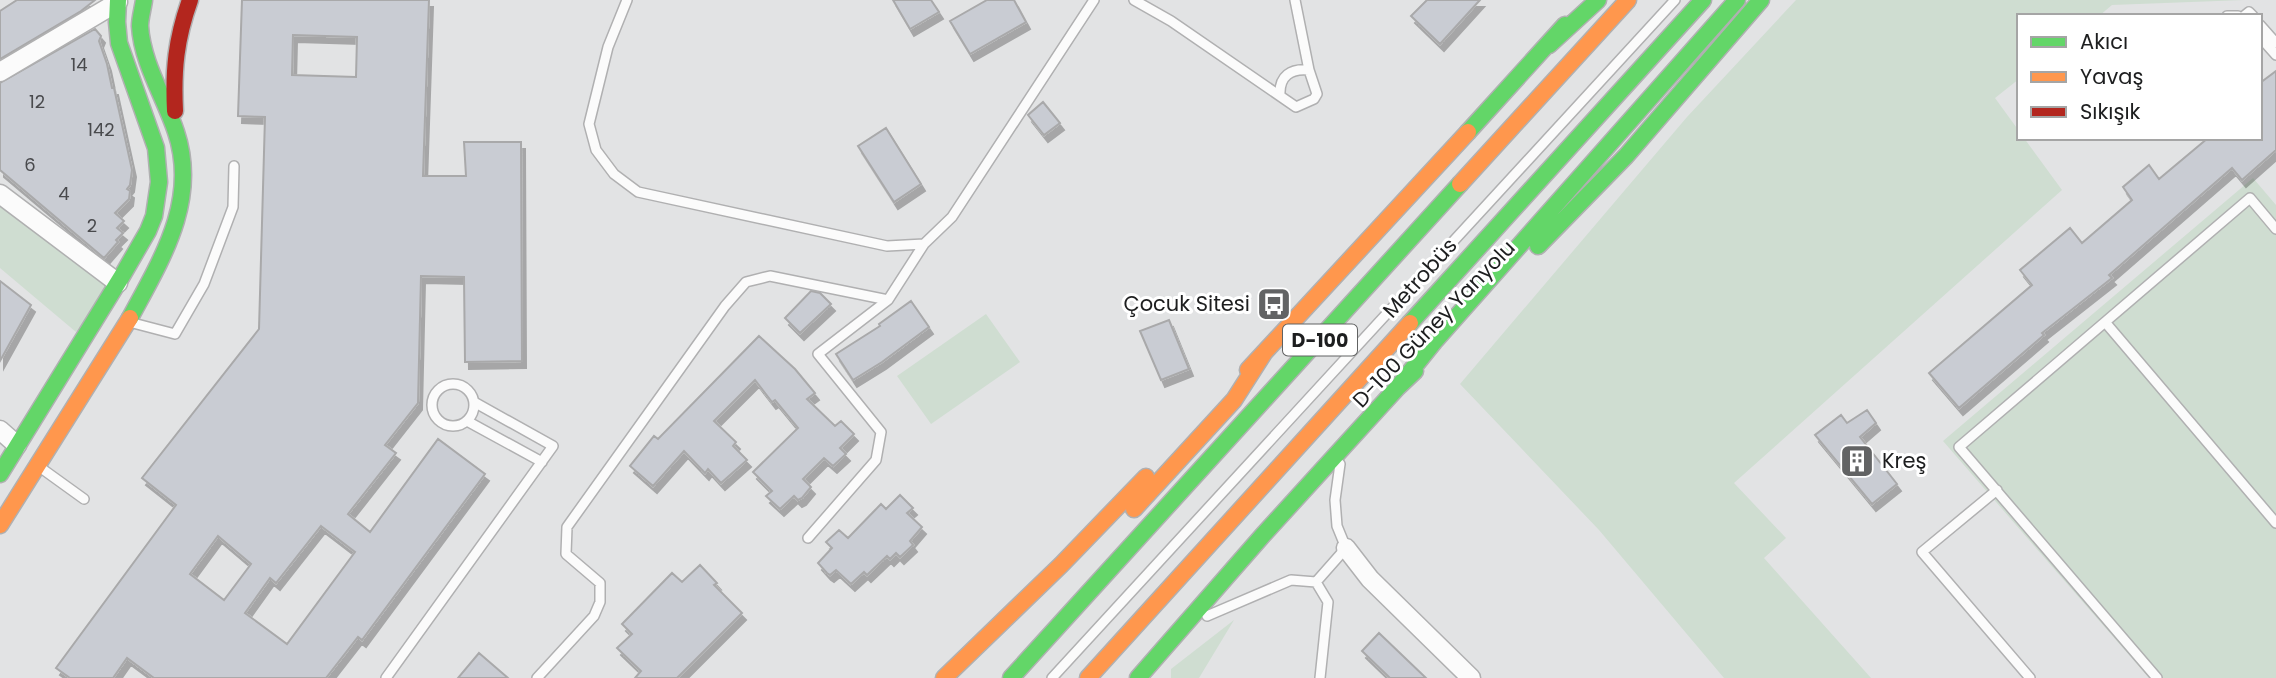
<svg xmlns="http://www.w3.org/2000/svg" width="2276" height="678" viewBox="0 0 2276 678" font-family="Poppins,sans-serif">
<defs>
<filter id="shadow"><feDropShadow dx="4" dy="7" stdDeviation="0" flood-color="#0004"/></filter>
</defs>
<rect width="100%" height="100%" fill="#e2e3e4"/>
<!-- green -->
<path fill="#cfddd1" d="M1796 0H2244L2112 5 2099 16H2019V79L1995 98 2019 131V138H2024L2062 190 1734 483 1786 538 1764 558 1871 678H1724L1599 530 1460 384 1687 117Z
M2253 178 2276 205V678H2149L1943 441Z
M0 204 110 286 76 332 0 268Z
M986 314 1020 362 931 424 897 376Z
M1234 620 1199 678H1171V669Z"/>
<!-- building -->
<path fill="#c9ccd3" stroke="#a9a9aa" stroke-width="2" fill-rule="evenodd" filter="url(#shadow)" d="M17 0H95L81 11 0 59V11Z
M242 0H429L423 176H466L464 142H521L522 361 465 362 464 277 421 276 418 403 385 445 396 453 348 514 370 532 438 439 485 474 362 640 358 637 326 678H154L127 658 113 678H70L56 668 176 505 142 478 259 329 265 117 238 116ZM293 35 357 37 356 77 292 75ZM321 526 355 552 287 644 245 613 270 578 276 583ZM218 536 251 564 224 600 190 574Z
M893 0H931L939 12 910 29Z
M987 0H1014L1026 22 970 54 950 21Z
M1427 0H1480L1440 44 1411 16Z
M95 29 101 36 99 41 107 64 112 88H114L132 170 130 185 127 189 130 191 129 199 115 213 124 221 117 228 123 233 116 240 118 242 104 258 0 170V83Z
M2276 71V150L2242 180 2232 168 2109 275 2112 278 2042 333 2044 335 1959 408 1929 373 2032 285 2020 270 2070 228 2082 243 2132 200 2123 187 2149 165 2159 179 2208 138H2260V83Z
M1043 102 1060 123 1044 135 1028 115Z
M886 128 921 184 894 202 858 146Z
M0 281 31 305 0 361Z
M811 291 820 293 831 304 800 333 785 318Z
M911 301 929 327 882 362 853 380 836 354 880 326 879 324Z
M1169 320 1189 369 1161 380 1140 331Z
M759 336 795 369 815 393 807 399 835 426 841 421 854 434 840 448 846 454 833 466 824 458 803 479 811 487 802 498 798 500 794 496 780 509 766 496 772 491 753 472 798 428 775 400 772 402 755 380 714 421 736 442 733 446 747 460 721 483 708 469 705 473 684 451 653 486 630 466 654 436 658 439Z
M1867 410 1876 423 1860 437 1897 484 1872 504 1815 435 1841 415 1847 423Z
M900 495 913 508 907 513 922 527 910 541 913 545 900 557 896 553 890 559 887 556 867 575 864 572 851 584 836 570 830 575 827 573 818 563 832 548 826 542 839 530 848 538 881 504 886 509Z
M700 565 717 583 714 585 742 613 677 678H635L641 671 617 648 632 634 622 624 672 573 682 582Z
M1379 633 1426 678H1390L1362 651Z
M479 653 508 678H458Z"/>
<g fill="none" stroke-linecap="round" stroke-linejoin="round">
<!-- lane casing -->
<g stroke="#b0b0b1" stroke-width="12">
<path id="lane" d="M627 0 608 47 589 124 596 150 614 174 638 192 887 246 924 244 952 217 1094 0
M1134 0 1171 21 1296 107 1314 99 1317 94 1309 70 1295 0
M2227 16H2238
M2244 16 2249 12 2253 16
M2260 25 2276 43
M2260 37 2276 55
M1280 95C1279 76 1291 68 1309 70
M2105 322 2276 523
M133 323 175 334 204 284 233 207 234 166
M432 405a21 21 0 1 1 42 0a21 21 0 1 1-42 0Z
M467 421 542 462
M41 468 84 499
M1997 490 1922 552 2030 678
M808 538 876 460 881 432 818 354 888 300 924 244
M1316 582 1346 548 1337 526 1335 500 1340 464
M1316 582 1328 602 1320 678
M1207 616 1291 580 1316 582
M386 678 553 446 474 402
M537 678 594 616 600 602V583L566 554 567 527 725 306 746 282 770 276 888 300
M1052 678 1675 0
M2157 678 1959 447 2250 198 2276 229"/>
</g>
<!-- street casing -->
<g stroke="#b0b0b1" stroke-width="21">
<path id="street" d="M0 72 118 2
M0 194 118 283
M0 430 17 445
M1346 548 1370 579 1471 678"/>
</g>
<!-- fast casing -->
<g stroke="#b0b0b1" stroke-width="19">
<path id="fast" d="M1549 45 1598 0
M1468 132 1565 25
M1538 246 1626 156 1761 0
M130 318C161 260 199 201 176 132 165 98 142 63 140 26 140 18 143 8 144 0
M1410 323 1703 0
M1397 388 1434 342 1737 0
M0 474 122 276 148 231 154 216 159 182 156 148 119 43 117 22 118 0
M1011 678 1460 184
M1138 678 1263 535 1397 388 1415 371"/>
</g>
<!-- slow casing -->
<g stroke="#b0b0b1" stroke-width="19">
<path id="slow" d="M1460 184 1628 0
M1248 370 1468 132
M1134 509 1234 400 1264 353
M0 525 130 318
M944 678 1061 565 1146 477
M1088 678 1410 323"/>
</g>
<!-- jam casing -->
<g stroke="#b0b0b1" stroke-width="19">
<path id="jam" d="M175 111C173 70 176 39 190 0"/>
</g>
<!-- lane -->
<use href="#lane" stroke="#fbfbfb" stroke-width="9"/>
<!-- street -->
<use href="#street" stroke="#fbfbfb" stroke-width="18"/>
<!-- fast -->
<use href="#fast" stroke="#63d668" stroke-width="16"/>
<!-- slow -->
<use href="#slow" stroke="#ff974d" stroke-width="16"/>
<!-- jam -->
<use href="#jam" stroke="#b3261e" stroke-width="16"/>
</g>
<!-- icons -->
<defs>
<g id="bus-square" transform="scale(1.75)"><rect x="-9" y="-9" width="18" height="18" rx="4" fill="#626364" stroke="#fff"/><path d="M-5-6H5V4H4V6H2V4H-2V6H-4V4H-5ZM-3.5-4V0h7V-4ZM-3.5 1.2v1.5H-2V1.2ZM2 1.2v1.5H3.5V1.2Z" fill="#fff"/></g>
<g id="building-square" transform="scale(1.75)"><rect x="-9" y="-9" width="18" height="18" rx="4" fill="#626364" stroke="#fff"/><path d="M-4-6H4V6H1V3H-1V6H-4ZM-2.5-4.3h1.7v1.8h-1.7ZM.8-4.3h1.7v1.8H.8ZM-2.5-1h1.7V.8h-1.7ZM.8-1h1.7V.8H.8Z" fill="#fff"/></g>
</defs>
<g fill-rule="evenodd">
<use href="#bus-square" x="1274" y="304"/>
<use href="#building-square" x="1857" y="461"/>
</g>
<g text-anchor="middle" stroke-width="6" stroke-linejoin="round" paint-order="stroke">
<!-- number labels -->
<g font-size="18" fill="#494a4d">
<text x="79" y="71">14</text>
<text x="37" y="108">12</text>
<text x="101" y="136">142</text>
<text x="30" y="171">6</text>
<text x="64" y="200">4</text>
<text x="92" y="232">2</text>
</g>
<!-- shield labels -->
<rect fill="#fff" stroke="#616262" stroke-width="2" x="1283" y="324.5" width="74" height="31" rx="5"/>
<g font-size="19" font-weight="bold" fill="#1d1e1f">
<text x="1320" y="347">D-100</text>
</g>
<!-- street labels -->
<g font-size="21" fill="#1d1e1f" stroke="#fff">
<text transform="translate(1420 278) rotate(-48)" y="7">Metrobüs</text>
<text transform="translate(1434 324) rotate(-46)" y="7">D-100 Güney Yanyolu</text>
</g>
<!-- poi labels -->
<g font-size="21" fill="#1d1e1f" stroke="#fff" text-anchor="end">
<text x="1250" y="311">Çocuk Sitesi</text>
<text x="1882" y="468" text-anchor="start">Kreş</text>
</g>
</g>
<!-- legend -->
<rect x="2017" y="14" width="245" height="126" fill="#ffffff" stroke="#a5a5a5" stroke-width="2"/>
<rect x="2031" y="37" width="35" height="10" fill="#63d668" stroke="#a5a5a5" stroke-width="2"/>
<text x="2080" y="49" font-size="21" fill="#1d1e1f">Akıcı</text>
<rect x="2031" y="72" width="35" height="10" fill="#ff974d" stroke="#a5a5a5" stroke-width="2"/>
<text x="2080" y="84" font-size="21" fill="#1d1e1f">Yavaş</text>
<rect x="2031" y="107" width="35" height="10" fill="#b3261e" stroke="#a5a5a5" stroke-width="2"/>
<text x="2080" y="119" font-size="21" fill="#1d1e1f">Sıkışık</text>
</svg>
